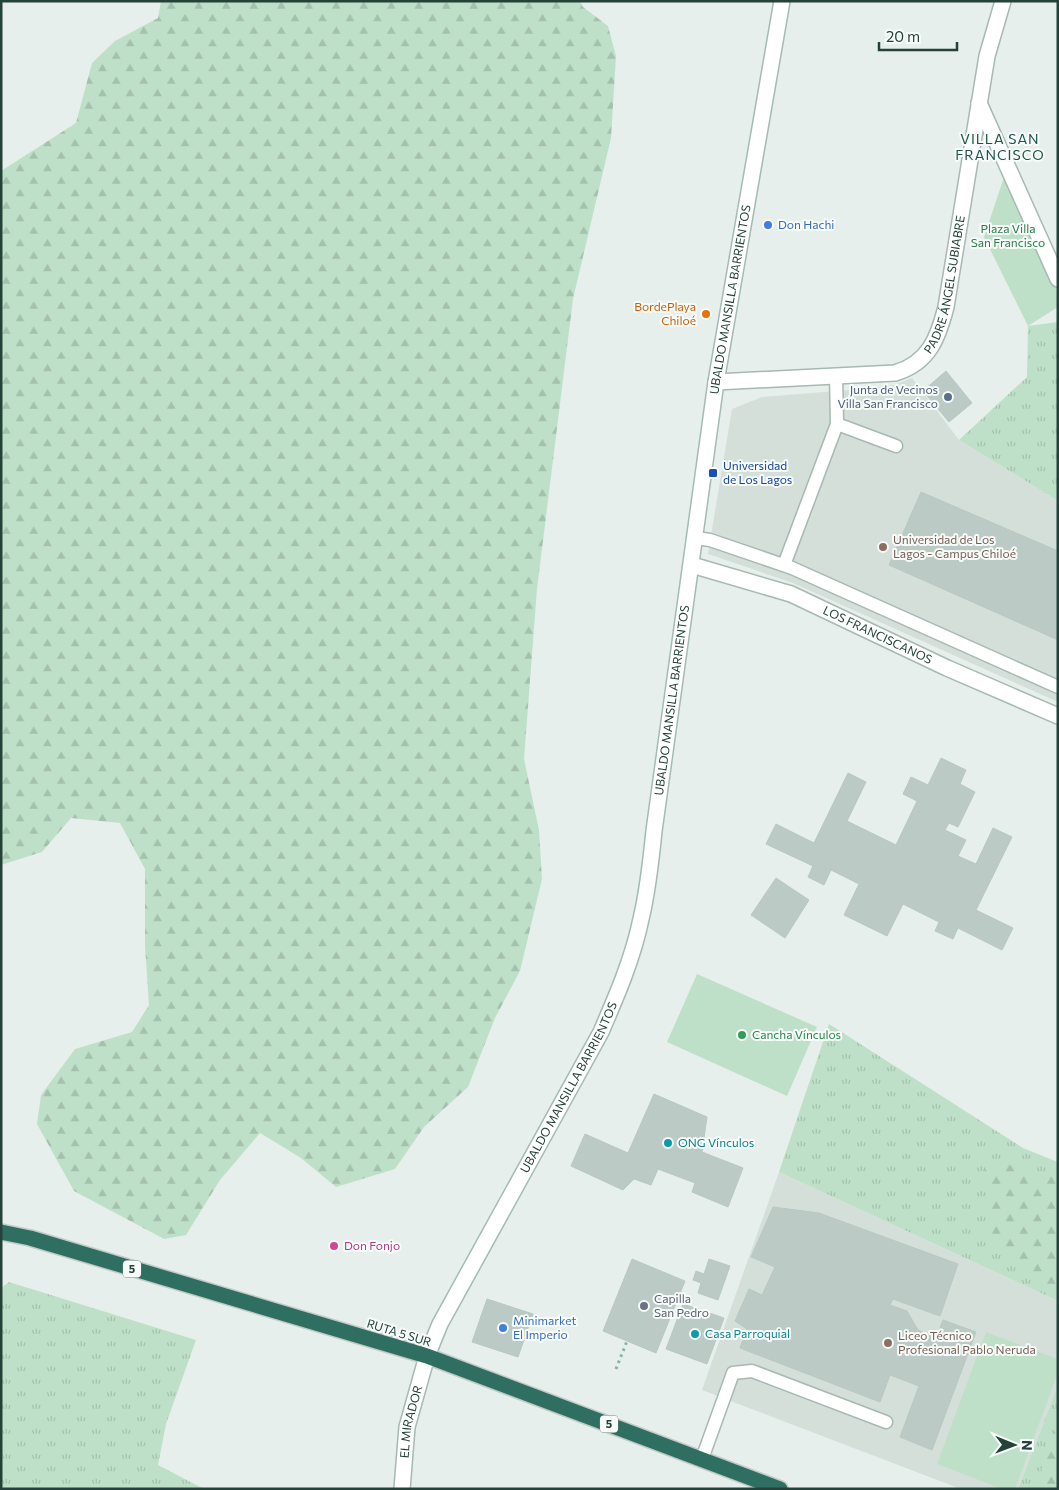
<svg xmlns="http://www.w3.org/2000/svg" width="1059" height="1490" viewBox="0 0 1059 1490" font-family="Commissioner,sans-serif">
<defs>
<pattern id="grass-tufts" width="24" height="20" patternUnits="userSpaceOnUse" patternTransform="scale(1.25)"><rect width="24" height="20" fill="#bfe0c8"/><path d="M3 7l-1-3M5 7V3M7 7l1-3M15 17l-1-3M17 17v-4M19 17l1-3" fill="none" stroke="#a4c1ad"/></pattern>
<pattern id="forest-firs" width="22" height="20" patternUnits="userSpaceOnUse" patternTransform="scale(1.25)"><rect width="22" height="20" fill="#bfe0c8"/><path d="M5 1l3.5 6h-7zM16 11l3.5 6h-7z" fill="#a4c1ad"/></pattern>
</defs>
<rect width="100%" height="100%" fill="#e6efeb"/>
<!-- built -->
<path fill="#d4dfda" d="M912 378 959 440 1058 501V702L793 583 708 554 732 409 762 397 873 388 894 385Z
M779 1172 1058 1301V1385L1018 1489H961L702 1390Z"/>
<!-- grass -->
<path fill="url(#grass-tufts)" d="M1058 322V501L959 440 1027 377 1028 326Z
M829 1024 1023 1148 1058 1162V1301L779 1172Z
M9 1282 196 1340 166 1424 158 1465 204 1489H1V1288Z
M1058 1385V1489H1018Z"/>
<!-- forest -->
<path fill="url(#forest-firs)" d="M161 1H580L583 7 608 26 616 56 611 138 573 299 537 589 524 759 539 830 542 879 520 971 495 1018 468 1087 424 1127 395 1169 336 1187 301 1158 260 1133 220 1180 186 1235 164 1239 74 1191 37 1124 41 1095 75 1049 132 1032 149 1005 145 946V869L120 823 71 818 42 852 1 865V171L76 123 92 63 115 41 158 18Z
M984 1158 1058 1178V1291L991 1246Z
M1058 1419V1489H1035Z"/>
<!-- park -->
<path fill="#bfe0c8" d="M1004 177 1058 292V307L1028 326 984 237Z
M697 974 817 1027 787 1096 667 1042Z
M986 1332 1058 1359V1373L1015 1489H1002L937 1464Z"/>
<!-- building -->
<path fill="#bbcac4" stroke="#b8c9c2" d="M946 371 972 403 949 422 923 391Z
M921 492 1058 551V640L889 565Z
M941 758 966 770 960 784 975 792 958 827 949 823 945 830 966 840 958 856 976 864 993 828 1012 837 976 910 1013 928 1002 950 958 928 953 939 935 931 939 922 903 904 887 936 844 915 859 884 831 870 824 885 808 877 813 866 766 844 776 824 814 843 848 773 866 782 847 821 896 845 917 801 903 794 911 777 928 785Z
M776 878 809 900 785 938 751 915Z
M654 1094 707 1117 702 1152 743 1168 728 1207 692 1192 695 1183 658 1169 651 1185 634 1179 623 1190 571 1166 585 1134 628 1153Z
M773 1207 819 1213 958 1264 940 1316 893 1299 890 1305 907 1311 918 1330 936 1338 943 1320 976 1332 932 1450 900 1437 919 1386 890 1375 880 1402 740 1348 747 1329 735 1321 749 1289 762 1295 775 1267 751 1257Z
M632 1259 685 1281 656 1353 603 1331Z
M709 1259 730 1266 718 1300 698 1293 701 1283 693 1280 696 1271 704 1274Z
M487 1299 533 1314 518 1357 472 1342Z
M683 1304 724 1318 707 1364 666 1349Z"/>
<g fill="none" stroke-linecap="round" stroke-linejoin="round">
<!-- lane casing -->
<g stroke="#a8b8b2" stroke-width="15">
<path id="lane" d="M837 424 896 446
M695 538 710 540 792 568 1058 687
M784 565 837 424 836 376
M702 1459 733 1373 752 1371 886 1422"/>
</g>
<!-- street casing -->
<g stroke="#a8b8b2" stroke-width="18">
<g id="street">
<path d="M979 103 1058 279"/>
<path id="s1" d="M716 382 895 373C929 363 938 338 946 307L987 56 1003 1"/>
<path id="s2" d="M692 565 791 594 947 668 1058 716"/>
<path id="s3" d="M402 1489 407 1427 427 1356"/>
</g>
</g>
<!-- secondary casing -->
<g stroke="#a4bbb3" stroke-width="18">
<g id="secondary">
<path id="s4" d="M427 1356 440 1324 601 1032C617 995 633 958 641 919 648 890 651 861 654 831L716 382 782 1"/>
</g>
</g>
<!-- highway casing -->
<g stroke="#c2cac8" stroke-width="18">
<path id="highway" d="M1 1232 30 1238 427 1356 780 1489"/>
</g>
<!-- path -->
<path stroke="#86b3a5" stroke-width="3" stroke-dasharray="2.5 4" stroke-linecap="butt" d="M616 1369 627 1341"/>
<!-- lane -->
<use href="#lane" stroke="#fff" stroke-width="12"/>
<!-- street -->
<use href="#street" stroke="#fff" stroke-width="15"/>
<!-- secondary -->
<use href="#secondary" stroke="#fff" stroke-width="15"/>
<!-- highway -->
<use href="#highway" stroke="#2f6f62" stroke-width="15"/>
</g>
<!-- markers -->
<g fill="#3f7fe0" stroke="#f7fbf9" stroke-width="2">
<circle cx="768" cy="225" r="5"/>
<circle cx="503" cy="1328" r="5"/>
</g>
<circle fill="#e8710a" stroke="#f7fbf9" stroke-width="2" cx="706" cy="314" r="5"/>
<circle fill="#5c6f8a" stroke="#f7fbf9" stroke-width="2" cx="948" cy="397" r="5"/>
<rect fill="#1a4fb4" stroke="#f7fbf9" stroke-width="2" x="708" y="468" width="10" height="10" rx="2.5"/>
<g fill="#8d6e63" stroke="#f7fbf9" stroke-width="2">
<circle cx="883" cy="547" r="5"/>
<circle cx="888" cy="1343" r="5"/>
</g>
<circle fill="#2e9e5b" stroke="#f7fbf9" stroke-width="2" cx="742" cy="1035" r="5"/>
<g fill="#0f9aa8" stroke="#f7fbf9" stroke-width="2">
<circle cx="668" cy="1143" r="5"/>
<circle cx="695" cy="1334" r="5"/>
</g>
<circle fill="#d1479c" stroke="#f7fbf9" stroke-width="2" cx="334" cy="1246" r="5"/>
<circle fill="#6b7280" stroke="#f7fbf9" stroke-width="2" cx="644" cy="1306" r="5"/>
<g text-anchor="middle" stroke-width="4" stroke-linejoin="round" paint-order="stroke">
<!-- shield labels -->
<g fill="#f7fbf9" stroke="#637a73" stroke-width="1">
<rect x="123" y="1260.5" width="18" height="17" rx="4"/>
<rect x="600" y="1415.5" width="18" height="17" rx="4"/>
</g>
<g font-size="11" font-weight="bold" fill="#24423a">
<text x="132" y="1273">5</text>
<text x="609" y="1428">5</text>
</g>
<!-- shop labels -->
<g font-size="12" fill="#366cbe" stroke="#f7fbf9" text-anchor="start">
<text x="778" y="229">Don Hachi</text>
<text x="513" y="1325">Minimarket<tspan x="513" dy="14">El Imperio</tspan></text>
</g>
<!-- park labels -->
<g font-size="12" fill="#2d7a4b" stroke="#f7fbf9">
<text x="1008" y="233">Plaza Villa<tspan x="1008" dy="14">San Francisco</tspan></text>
</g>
<!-- street labels -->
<g font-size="12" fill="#24423a" stroke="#f7fbf9">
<text dy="4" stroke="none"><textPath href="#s1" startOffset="289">PADRE ÁNGEL SUBIABRE</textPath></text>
<text dy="4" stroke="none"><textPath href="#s4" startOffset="1114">UBALDO MANSILLA BARRIENTOS</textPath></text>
<text dy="4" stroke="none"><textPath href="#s2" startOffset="199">LOS FRANCISCANOS</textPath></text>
<text dy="4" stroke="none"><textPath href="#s4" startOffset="709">UBALDO MANSILLA BARRIENTOS</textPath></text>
<text dy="4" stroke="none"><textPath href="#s4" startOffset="304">UBALDO MANSILLA BARRIENTOS</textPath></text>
<text transform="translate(399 1333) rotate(17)" y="4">RUTA 5 SUR</text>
<text dy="4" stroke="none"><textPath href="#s3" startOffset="68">EL MIRADOR</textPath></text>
</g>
<!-- food labels -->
<g font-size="12" fill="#c56008" stroke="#f7fbf9" text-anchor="end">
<text x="696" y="311">BordePlaya<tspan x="696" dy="14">Chiloé</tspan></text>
</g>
<!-- service labels -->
<g font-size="12" fill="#4e5e75" stroke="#f7fbf9" text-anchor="end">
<text x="938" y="394">Junta de Vecinos<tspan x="938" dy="14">Villa San Francisco</tspan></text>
</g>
<!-- transit labels -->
<g font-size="12" fill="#164399" stroke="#f7fbf9" text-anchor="start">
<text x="723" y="470">Universidad<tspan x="723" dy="14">de Los Lagos</tspan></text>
</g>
<!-- education labels -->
<g font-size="12" fill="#785e54" stroke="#f7fbf9" text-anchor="start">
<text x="893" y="544">Universidad de Los<tspan x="893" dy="14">Lagos - Campus Chiloé</tspan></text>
<text x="898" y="1340">Liceo Técnico<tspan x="898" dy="14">Profesional Pablo Neruda</tspan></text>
</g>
<!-- leisure labels -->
<g font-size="12" fill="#27864d" stroke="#f7fbf9" text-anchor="start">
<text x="752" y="1039">Cancha Vínculos</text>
</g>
<!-- culture labels -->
<g font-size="12" fill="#0d838f" stroke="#f7fbf9" text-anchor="start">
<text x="678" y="1147">ONG Vínculos</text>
<text x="705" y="1338">Casa Parroquial</text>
</g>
<!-- hotel labels -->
<g font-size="12" fill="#b23c85" stroke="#f7fbf9" text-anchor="start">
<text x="344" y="1250">Don Fonjo</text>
</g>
<!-- worship labels -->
<g font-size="12" fill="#5b616d" stroke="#f7fbf9" text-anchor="start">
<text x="654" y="1303">Capilla<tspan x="654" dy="14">San Pedro</tspan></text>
</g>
<!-- neighbourhood labels -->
<g font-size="14" letter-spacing="1" fill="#1f5548" stroke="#f7fbf9">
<text x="1000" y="144">VILLA SAN<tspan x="1000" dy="16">FRANCISCO</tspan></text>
</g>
</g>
<!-- border -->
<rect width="1059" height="1490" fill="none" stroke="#24423a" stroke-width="5"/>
<!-- north arrow -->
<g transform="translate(1014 1445) rotate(91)" stroke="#f7fbf9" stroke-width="4" paint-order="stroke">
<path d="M0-4L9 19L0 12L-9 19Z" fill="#24423a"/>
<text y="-8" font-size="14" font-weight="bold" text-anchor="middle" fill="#24423a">N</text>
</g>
<!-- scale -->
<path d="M879 42v8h78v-8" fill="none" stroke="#24423a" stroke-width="2.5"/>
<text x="886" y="42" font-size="15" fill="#24423a" stroke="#f7fbf9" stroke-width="4" paint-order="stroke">20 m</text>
</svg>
